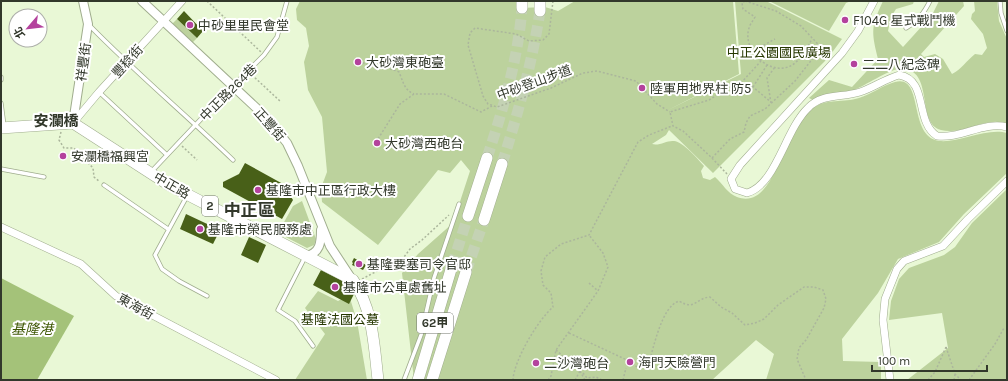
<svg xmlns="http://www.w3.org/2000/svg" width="1008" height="381" viewBox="0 0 1008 381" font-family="Karla,'Noto Sans TC',sans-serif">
<rect width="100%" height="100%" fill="#e9f8d6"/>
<!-- green -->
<path fill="#bcd29d" d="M300 1H515L520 8 545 7 558 11 575 1H733L739 74 668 110 741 74 735 1H766L842 39 828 58 713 173 669 130 666 135 652 144C660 146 667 140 674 141 683 142 698 159 704 166L701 171 703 178 710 180 715 177C723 184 727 193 737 197 766 208 777 163 787 146 793 134 802 116 813 108 827 98 843 103 859 98 872 94 883 85 895 82 923 74 909 131 935 140 953 146 985 127 1007 133V173L964 214 939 242 898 259 878 293 842 339 843 361 881 362V380H766L774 354 756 340 712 380H414L402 273 418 254 453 223 470 171 461 160 450 173 438 170 378 245 322 202 321 188 327 172 322 117 308 90 304 62 309 46 306 28 297 20 296 9Z
M769 1H851L846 3 829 31Z
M883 1H914L913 4 896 9 891 17 888 31 903 47 932 15 939 1H963L964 6 921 54 924 57 935 54 943 59 952 74C962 69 966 61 975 54L982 55 987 48 983 34 971 19 972 14 975 11 974 1H997L999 21 1007 39V124C986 115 963 136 941 130 915 124 936 65 898 69 887 71 866 85 854 90 840 95 829 92 813 100L809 98 829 80 852 87 878 59C871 31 871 27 883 1Z
M177 19 197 38 192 43 172 24Z
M1007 189V380H907L948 348 942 313 889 320 891 301 899 279 909 268 944 255 955 247 972 223Z
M302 201 316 239 314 245 307 248 278 233 293 206Z
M318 291 338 301 349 295 357 321 367 380H295L325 334 305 308Z"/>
<!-- water -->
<path fill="#a4c279" d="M1 278 74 316 37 380H1Z"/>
<!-- building -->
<path fill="#486018" d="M184 11 203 31 197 38 177 19Z
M64 152 67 157 62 160 59 155Z
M245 163 283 184 293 200 282 219 223 187V182L239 174Z
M186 214 220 230 213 244 180 229Z
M249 237 266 245 258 263 241 255Z
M354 258 366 265 363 270 352 265 353 263 352 262Z
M321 270 357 288 349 304 313 285Z"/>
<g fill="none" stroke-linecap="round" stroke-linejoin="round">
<!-- trunk-tunnel -->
<path stroke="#c4d2b4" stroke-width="11" stroke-dasharray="11 5.5" stroke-linecap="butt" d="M487 158C503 109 518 60 522 8
M502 164C518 113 532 64 540 11
M452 266 468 216
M466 272 484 220"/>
<!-- service casing -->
<g stroke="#a0ad8e" stroke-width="5">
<path id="service" d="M1000 1 1001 13 1007 31
M89 25C135 72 185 114 233 160
M906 28C918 21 924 13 930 1
M1 77V80
M99 92 167 155
M1 103 4 126
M1 169 44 177
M151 172 220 99 264 55 277 37 287 1
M104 185 168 229
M187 196 155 255 162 269 179 281 207 296
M305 257 278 310 295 321 313 346
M404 380 421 335 434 278 459 204"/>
</g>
<!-- minor casing -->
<g stroke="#a0ad8e" stroke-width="8">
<path id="minor" d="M874 1 858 31 842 53 740 165 731 179 735 189 747 193C776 185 785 130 808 108 822 93 842 98 860 92 873 88 885 79 899 75 929 80 914 121 937 136 960 139 984 121 1007 127
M73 123 99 92 182 1
M1 227 81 264 116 296 276 380
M890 380 883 320 885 299 897 269 904 261 943 246 968 219 1007 181"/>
</g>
<!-- tertiary casing -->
<g stroke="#a0ad8e" stroke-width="10">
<path id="tertiary" d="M142 1 267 118 287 143 298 166 330 246 351 278
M73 123 88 24 83 1
M306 256C320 253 321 243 321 230"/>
</g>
<!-- primary casing -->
<g stroke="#a0ad8e" stroke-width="12">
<path id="primary" d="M1 128 73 123 169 185 353 280C373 309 374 345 378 380"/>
</g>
<!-- trunk casing -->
<g stroke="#a0ad8e" stroke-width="12">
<path id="trunk" d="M522 1V8
M540 1V11
M468 216 487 158
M484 220 502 164
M418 380 452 266
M432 380 466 272"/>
</g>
<!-- path -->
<path stroke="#abb69c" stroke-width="1.5" stroke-dasharray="2 2" stroke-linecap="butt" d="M207 1 261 52
M553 1 549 34 543 40 529 41 516 34 475 28 470 33 468 45 483 96 488 104 497 107 551 88 583 73 597 71 636 81 657 104 670 112
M745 1 742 3 743 9 755 17C753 21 750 24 749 28 741 53 776 81 796 62 803 56 808 46 812 39
M745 1 776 11 801 26 829 56
M753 51 775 39
M359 61C372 68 385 66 399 72 403 81 404 90 414 94
M252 75 281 102
M741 83 761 61
M753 87 767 65
M771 103 767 78 775 67
M772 103 753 87 741 83 731 86 709 100 670 112 673 126 683 131 712 158 730 139 744 132 746 123 750 116 765 109 795 81 821 48
M61 132 59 140 64 148H74L93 168 94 177 99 181
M376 142 400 104 414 94H444L481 112 492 106
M182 146 197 160
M712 158 727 174
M362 279 404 257 410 249 422 240 449 215
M589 283 598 291
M569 333 627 360
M946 347 955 374 961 380
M556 350 580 371 585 380
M632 364 641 369
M646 364 648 365C654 348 661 307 679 301 695 311 696 298 710 297L721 307 732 313 745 325 755 323 764 319 778 305 804 287H814L823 290 826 299 824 308 806 340 799 348 797 359 806 380
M583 373 587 378 596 377 602 380
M513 380C514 360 538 320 553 307L551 293 543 285 541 271 545 257 561 244 589 235 638 142 649 135 672 126
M548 380 551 376 556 350 598 291 608 267 603 253 589 235
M575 380 580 371
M623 380 626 368
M928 380 935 372 946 347
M954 380 955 374
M969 380 995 344 1004 328"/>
<!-- service -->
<use href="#service" stroke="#fff" stroke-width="3.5"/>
<!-- minor -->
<use href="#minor" stroke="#fff" stroke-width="7"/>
<!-- tertiary -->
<use href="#tertiary" stroke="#fff" stroke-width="8"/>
<!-- primary -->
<use href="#primary" stroke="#fff" stroke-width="11"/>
<!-- trunk -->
<use href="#trunk" stroke="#fff" stroke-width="11"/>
</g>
<!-- markers -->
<g fill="#b4429d" stroke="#fff" stroke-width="1.5">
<circle cx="845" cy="20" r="4"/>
<circle cx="190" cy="25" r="4"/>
<circle cx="358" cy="62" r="4"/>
<circle cx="854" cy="64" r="4"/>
<circle cx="642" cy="88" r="4"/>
<circle cx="377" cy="143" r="4"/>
<circle cx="63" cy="156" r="4"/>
<circle cx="258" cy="190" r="4"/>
<circle cx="200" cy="229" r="4"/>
<circle cx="359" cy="264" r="4"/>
<circle cx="335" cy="287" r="4"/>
<circle cx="630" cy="362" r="4"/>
<circle cx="536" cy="363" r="4"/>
</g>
<g text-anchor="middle" stroke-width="4" stroke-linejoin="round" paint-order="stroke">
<!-- shield labels -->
<g fill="#fff" stroke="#70746b" stroke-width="1">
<rect x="202" y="196" width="16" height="20" rx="3"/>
<rect x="417" y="313" width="36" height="20" rx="3"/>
</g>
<g font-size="12" font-weight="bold" fill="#32382b">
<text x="210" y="210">2</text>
<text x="435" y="327">62甲</text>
</g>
<!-- poi labels -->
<g font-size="13" fill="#32382b" stroke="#fff" text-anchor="start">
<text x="853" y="25">F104G 星式戰鬥機</text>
<text x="198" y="30">中砂里里民會堂</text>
<text x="366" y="67">大砂灣東砲臺</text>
<text x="862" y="69">二二八紀念碑</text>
<text x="650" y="93">陸軍用地界柱 防5</text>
<text x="385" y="148">大砂灣西砲台</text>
<text x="71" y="161">安瀾橋福興宮</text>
<text x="266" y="195">基隆市中正區行政大樓</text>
<text x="208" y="234">基隆市榮民服務處</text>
<text x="367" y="269">基隆要塞司令官邸</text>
<text x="343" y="292">基隆市公車處舊址</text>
<text x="638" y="367">海門天險營門</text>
<text x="544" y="368">二沙灣砲台</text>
</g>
<!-- park labels -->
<g font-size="13" fill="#263700" stroke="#fff">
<text x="779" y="57">中正公園國民廣場</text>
<text x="340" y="324">基隆法國公墓</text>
</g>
<!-- street labels -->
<g font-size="13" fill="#32382b" stroke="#fff">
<text transform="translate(127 61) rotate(-48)" y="5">豐稔街</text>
<text transform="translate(83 62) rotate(-82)" y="5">祥豐街</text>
<text transform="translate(534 82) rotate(-20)" y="5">中砂登山步道</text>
<text transform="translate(228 92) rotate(-45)" y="5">中正路264巷</text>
<text transform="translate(270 124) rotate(48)" y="5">正豐街</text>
<text transform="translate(172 185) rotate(30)" y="5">中正路</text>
<text transform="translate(136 306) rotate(29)" y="5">東海街</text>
</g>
<!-- water labels -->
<g font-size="14" font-style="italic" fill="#3e5704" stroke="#fff">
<text x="32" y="334">基隆港</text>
</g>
<!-- quarter labels -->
<g font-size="15" font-weight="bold" fill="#32382b" stroke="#fff">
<text x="56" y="126">安瀾橋</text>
</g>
<!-- district labels -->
<g font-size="17" font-weight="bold" fill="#32382b" stroke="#fff">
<text x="249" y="216">中正區</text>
</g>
</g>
<!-- border -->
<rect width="1008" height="381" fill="none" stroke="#32382b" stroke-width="4"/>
<!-- north arrow -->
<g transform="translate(28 28) rotate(242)"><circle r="19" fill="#ffffff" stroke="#adafaa"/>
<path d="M0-3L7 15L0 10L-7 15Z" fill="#b4429d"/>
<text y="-6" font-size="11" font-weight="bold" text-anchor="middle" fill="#32382b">北</text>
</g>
<!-- scale -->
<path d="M872 365v6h115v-6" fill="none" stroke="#32382b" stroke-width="2"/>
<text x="878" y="365" font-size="12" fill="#32382b" stroke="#ffffff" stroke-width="3" paint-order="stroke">100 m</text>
</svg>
